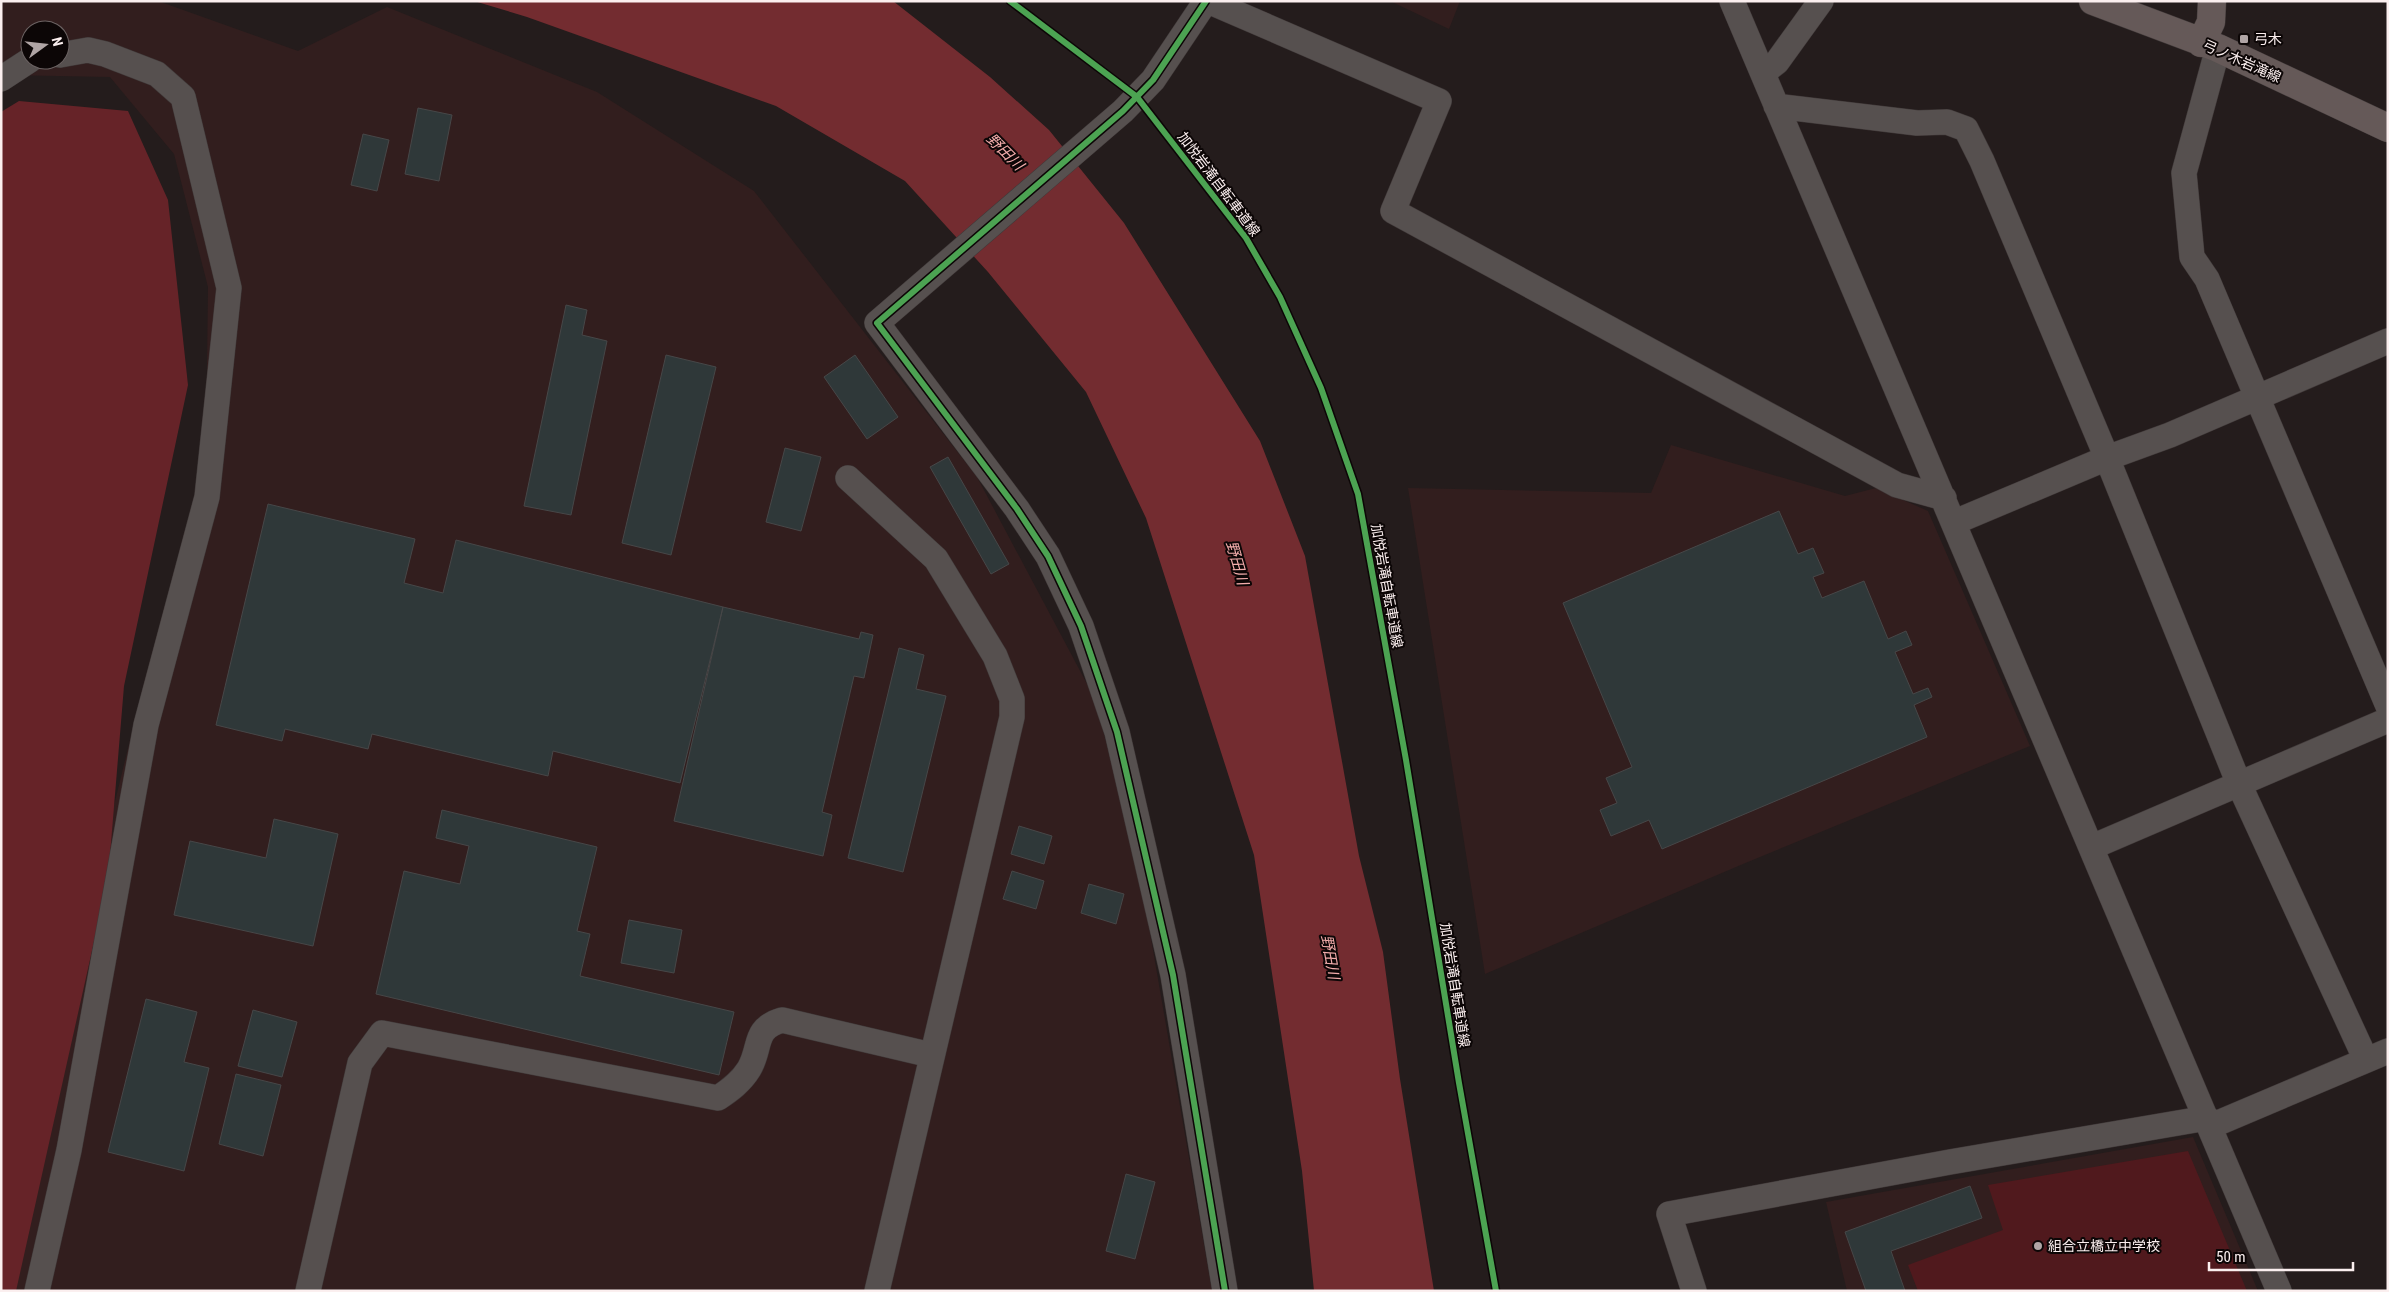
<svg xmlns="http://www.w3.org/2000/svg" width="2389" height="1292" viewBox="0 0 2389 1292" font-family="'Roboto Condensed','Noto Sans JP',sans-serif">
<rect width="100%" height="100%" fill="#241c1c"/>
<!-- built -->
<path fill="#321e1e" fill-rule="evenodd" d="M1 1H158L298 51 387 7 597 92 754 191 977 477 1095 699 1140 875 1212 1291H6L84 928 143 687 206 452 208 287 174 154 110 77 6 75 1 95ZM30 30H60V60H30Z
M1390 1H1460L1449 29Z
M1671 445 1845 496 1876 488 1928 511 2030 746 1743 864 1485 974 1408 488 1651 493Z
M2193 1137 2258 1291H1847L1826 1202Z"/>
<!-- green -->
<path fill="#50191d" d="M2188 1151 2247 1291H1918L1908 1265 2003 1230 1988 1185Z"/>
<!-- forest -->
<path fill="#662328" d="M19 101 128 111 168 200 188 385 124 686 108 879 16 1291H1V112Z"/>
<!-- water -->
<path fill="#732c30" d="M474 1H893L990 77 1049 130 1124 223 1260 441 1305 556 1359 856 1383 952 1400 1079 1434 1291H1314L1302 1171 1254 855 1146 518 1086 392 988 272 905 181 776 106 527 17Z"/>
<!-- building -->
<path fill="#2f3839" stroke="#474748" d="M418 108 452 115 439 181 405 174Z
M363 134 389 140 377 191 351 185Z
M566 305 587 310 582 335 607 341 571 515 524 506Z
M666 355 716 367 671 555 622 543Z
M855 355 898 417 867 439 824 377Z
M785 448 821 457 801 531 766 522Z
M948 457 1009 564 991 574 930 467Z
M268 504 415 539 404 583 443 593 456 540 723 607 680 783 553 751 548 776 372 734 368 749 285 729 282 741 216 725Z
M1779 511 1798 554 1813 548 1824 573 1813 577 1822 598 1864 581 1888 639 1906 631 1912 645 1895 652 1913 694 1928 688 1932 697 1914 705 1927 737 1662 849 1649 820 1611 836 1600 810 1617 803 1606 778 1632 767 1563 603Z
M723 607 859 639 861 632 873 635 864 678 854 676 822 812 832 815 823 856 674 821Z
M899 648 924 655 916 689 946 696 903 872 848 858Z
M442 810 597 847 577 931 590 934 580 976 734 1012 719 1075 376 994 404 871 460 884 469 846 436 838Z
M274 819 338 834 313 946 174 915 190 841 266 858Z
M1019 826 1052 836 1044 864 1011 854Z
M1012 871 1044 881 1036 909 1003 899Z
M1089 884 1124 894 1116 924 1081 913Z
M629 920 682 930 674 973 621 963Z
M146 999 197 1012 184 1062 209 1068 184 1171 108 1152Z
M253 1010 297 1022 282 1077 238 1066Z
M236 1074 281 1085 263 1156 219 1144Z
M1126 1174 1155 1182 1135 1259 1106 1251Z
M1970 1186 1982 1218 1891 1251 1905 1291H1866L1845 1232Z"/>
<g fill="none" stroke-linecap="round" stroke-linejoin="round">
<!-- minor casing -->
<g stroke="#403939" stroke-width="26">
<path id="minor" d="M1206 1 1153 80 1123 111 877 323 1017 509 1048 556 1081 626 1117 732 1173 975 1225 1291
M1208 1 1439 101 1393 211 1897 485 1944 498
M1732 1 2279 1291
M2218 48 2184 173 2192 257 2207 279 2388 706
M1763 73 1777 62 1821 1
M1 79 30 60
M1776 106 1917 123 1947 122 1966 129 1982 161 2107 458 2239 784 2366 1060
M848 478 936 559 995 656 1012 699V717L877 1291
M1955 522 2107 458 2170 435 2388 341
M2092 847 2388 720
M2211 1126 2388 1051
M37 1291 69 1150 146 725 207 497 229 288 183 97 157 74 105 54 88 50 60 55
M308 1291 360 1063 382 1033 718 1098C730 1090 741 1082 749 1069 762 1047 752 1029 782 1020L931 1055
M1694 1291 1669 1214 1950 1162 2207 1118"/>
</g>
<!-- major casing -->
<g stroke="#403939" stroke-width="29">
<path id="major" d="M2093 1 2218 48 2388 128
M2201 43 2211 22 2212 1"/>
</g>
<!-- minor -->
<use href="#minor" stroke="#56504f" stroke-width="25"/>
<!-- major -->
<use href="#major" stroke="#655958" stroke-width="28"/>
<!-- cycleway casing -->
<g stroke="#0c0606" stroke-width="9">
<path id="cycleway" d="M1010 1 1137 97 1246 238 1280 297 1321 388 1358 494 1406 760 1459 1083 1496 1291
M1206 1 1153 80 1123 111 877 323 1017 509 1048 556 1081 626 1117 732 1173 975 1225 1291"/>
</g>
<!-- cycleway -->
<use href="#cycleway" stroke="#4ca352" stroke-width="6"/>
</g>
<!-- markers -->
<g fill="#b0a5a5" stroke="#0c0606" stroke-width="2">
<rect x="2239" y="34" width="10" height="10" rx="2.5"/>
<circle cx="2038" cy="1246" r="5"/>
</g>
<g text-anchor="middle" stroke-width="4" stroke-linejoin="round" paint-order="stroke">
<!-- poi labels -->
<g font-size="14" fill="#fbefef" stroke="#0c0606" text-anchor="start">
<text x="2254" y="44">弓木</text>
<text x="2048" y="1251">組合立橋立中学校</text>
</g>
<!-- street labels -->
<g font-size="14" fill="#fbefef" stroke="#0c0606">
<text transform="translate(2242 61) rotate(24)" y="5">弓ノ木岩滝線</text>
<text transform="translate(1219 184) rotate(53)" y="5">加悦岩滝自転車道線</text>
<text transform="translate(1387 586) rotate(80)" y="5">加悦岩滝自転車道線</text>
<text transform="translate(1455 985) rotate(81)" y="5">加悦岩滝自転車道線</text>
</g>
<!-- water labels -->
<g font-size="15" font-style="italic" fill="#f2acab" stroke="#0c0606">
<text transform="translate(1005 152) rotate(45)" y="5">野田川</text>
<text transform="translate(1237 563) rotate(74)" y="5">野田川</text>
<text transform="translate(1330 957) rotate(80)" y="5">野田川</text>
</g>
</g>
<!-- border -->
<rect width="2389" height="1292" fill="none" stroke="#fbefef" stroke-width="5"/>
<!-- north arrow -->
<g transform="translate(45 45) rotate(75)"><circle r="24" fill="#0c0606" stroke="#6c6363"/>
<path d="M0-4L9 19L0 12L-9 19Z" fill="#b0a5a5"/>
<text y="-8" font-size="14" font-weight="bold" text-anchor="middle" fill="#fbefef">N</text>
</g>
<!-- scale -->
<path d="M2209 1262v8h144v-8" fill="none" stroke="#fbefef" stroke-width="2.5"/>
<text x="2216" y="1262" font-size="15" fill="#fbefef" stroke="#0c0606" stroke-width="4" paint-order="stroke">50 m</text>
</svg>
